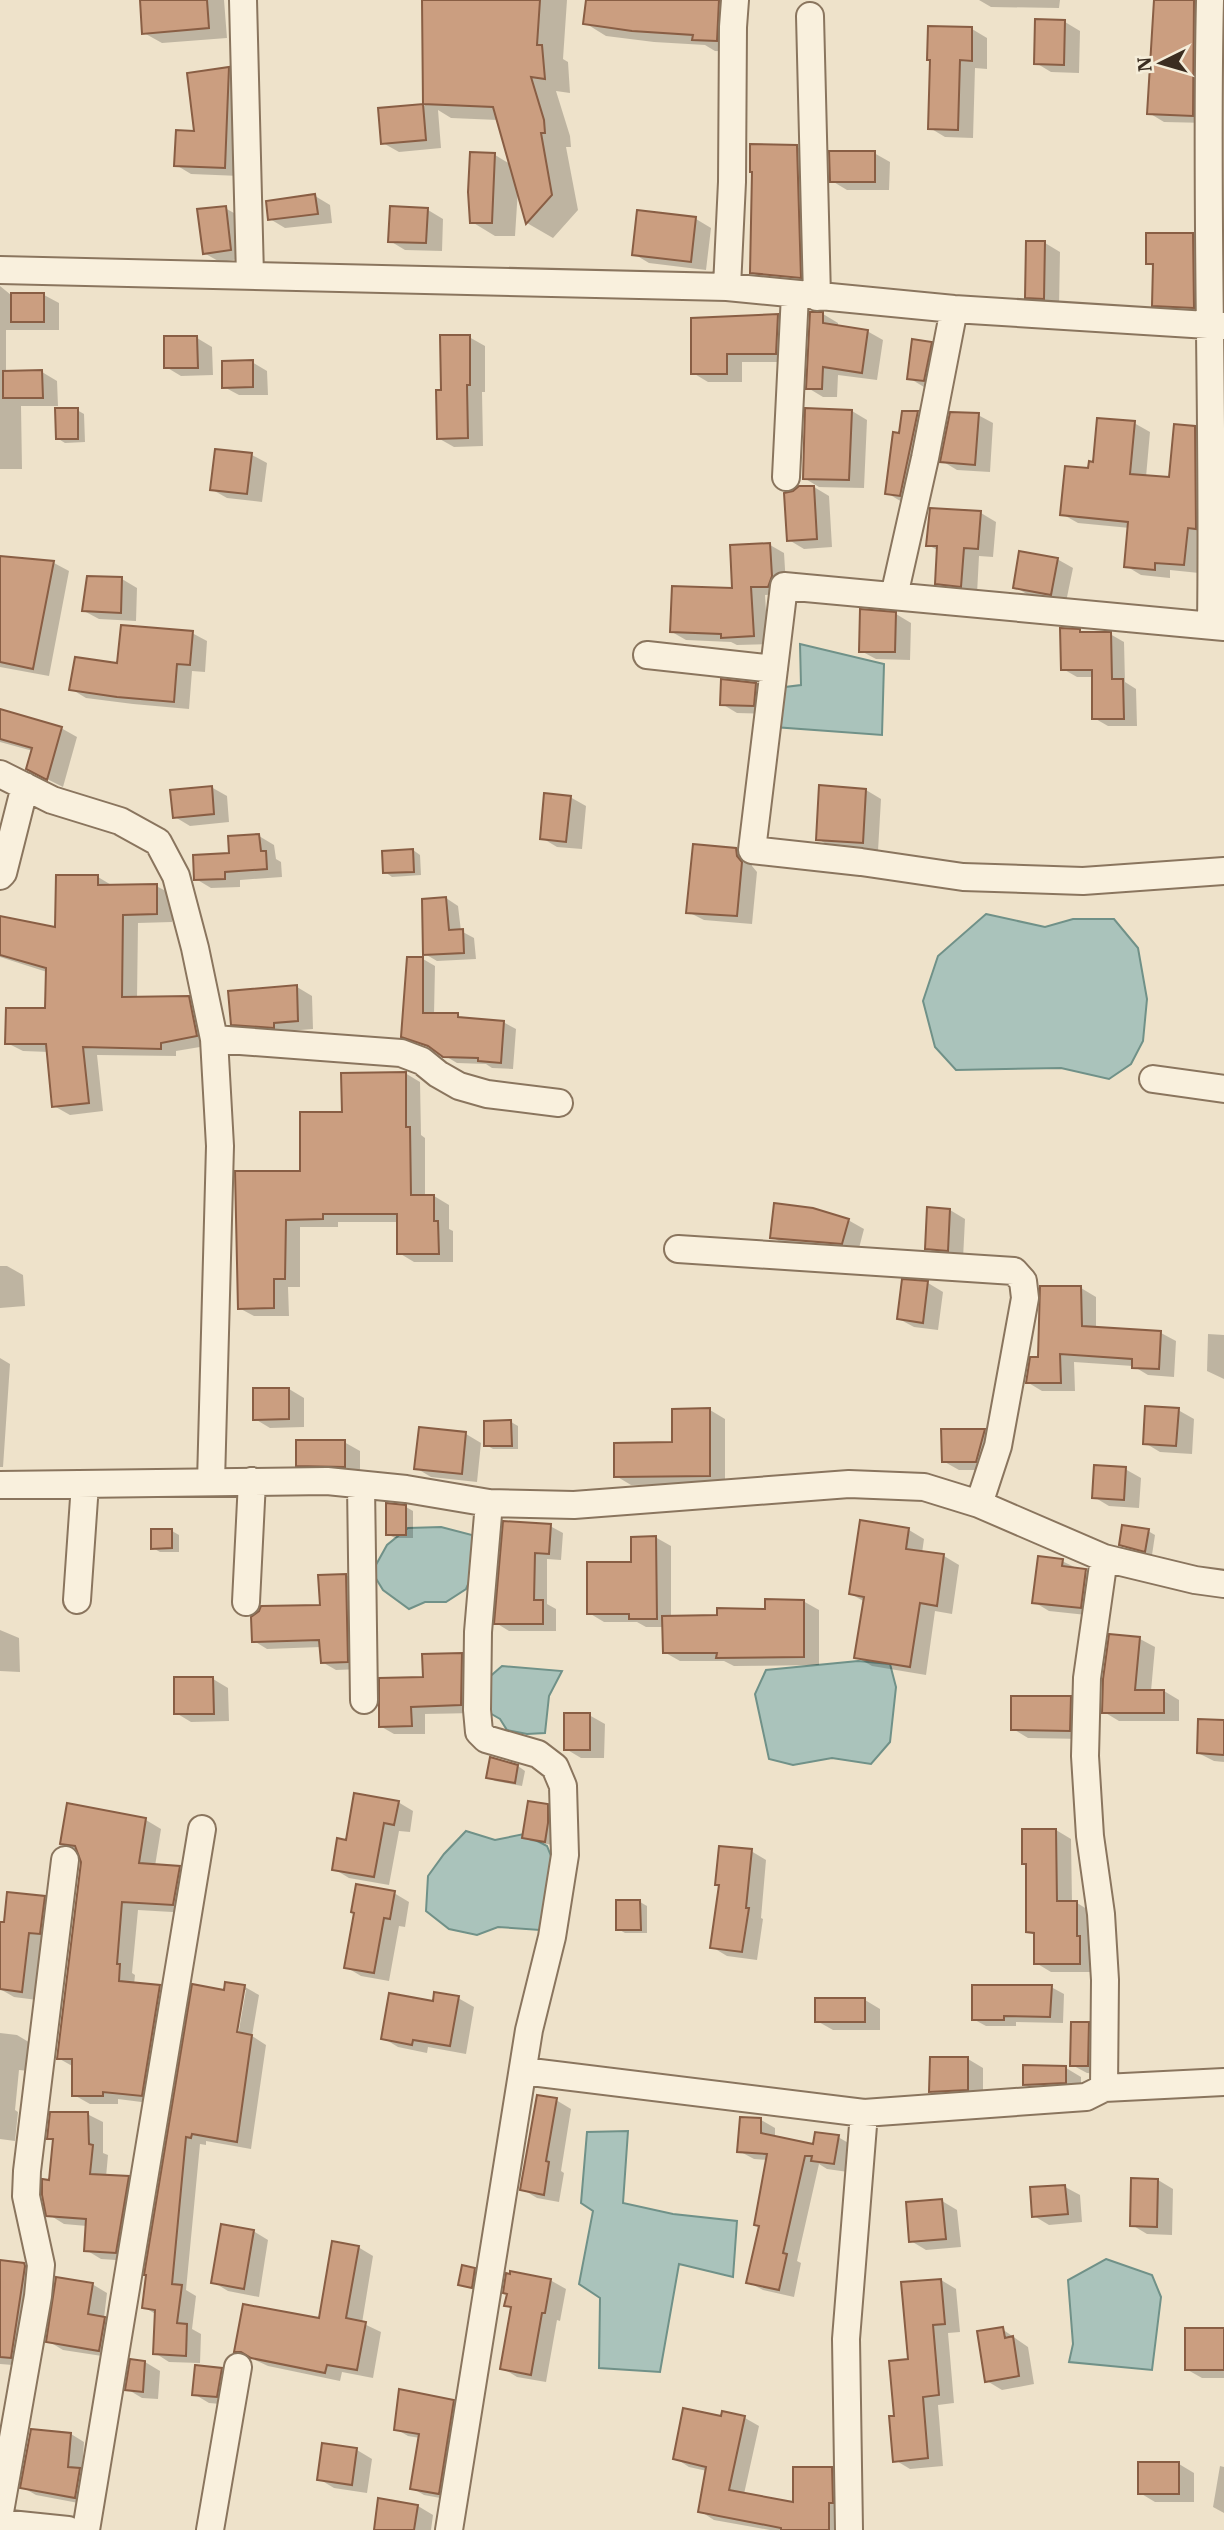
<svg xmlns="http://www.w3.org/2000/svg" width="1224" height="2530" viewBox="0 0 1224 2530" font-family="'IBM Plex Serif',serif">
<rect width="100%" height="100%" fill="#eee2ca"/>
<!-- water -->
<path fill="#aac3bb" stroke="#709188" stroke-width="2" d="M800 644 884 664 882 735 774 727 777 688 801 685Z
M986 914 1045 927 1073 919H1114L1138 948 1147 999 1143 1041 1131 1064 1109 1079 1061 1068 956 1070 935 1047 923 1001 938 956Z
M441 1527 472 1535 479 1559 466 1589 446 1602H425L409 1609 383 1590 372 1572 387 1545 408 1528Z
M858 1661 890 1664 896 1687 890 1742 871 1764 832 1758 793 1765 769 1759 755 1694 766 1670Z
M502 1666 562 1671 549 1696 545 1733 527 1734 507 1730 500 1719 488 1712 486 1680Z
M466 1831 495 1840 524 1834 547 1846 559 1876 540 1930 498 1927 477 1935 449 1929 426 1911 428 1876 444 1854Z
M628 2131 623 2203 673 2214 737 2221 733 2277 679 2264 660 2372 599 2368 600 2298 579 2284 593 2211 581 2203 587 2132Z
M1106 2259 1152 2275 1161 2297 1152 2370 1069 2362 1073 2344 1068 2280Z"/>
<!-- shadow -->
<path fill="#0003" fill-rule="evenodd" d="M141 0H224L227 38 162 43 144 33Z
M424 0H567L563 59 568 62 570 93 556 91 570 136 571 147H566L578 210 553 238 527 223 518 189 515 236H495L472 222 495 155 510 164 498 120 451 118 438 110 441 148 399 152 383 143 380 109 425 106Z
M588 0H742L738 52 715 51 705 45 654 42 606 36 585 23Z
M979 0H1060L1059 8 991 7Z
M1154 0H1214L1208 123 1164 122 1149 113Z
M1065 22 1080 31 1079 73 1051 72 1036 63Z
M972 29 987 38V69L975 68 973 138 945 137 930 128 932 60Z
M229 69 244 78 240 176 191 174 176 165 196 133Z
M797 147 812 156 816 286 767 281 751 272Z
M874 153 890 162 889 190H847L832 181Z
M315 196 330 205 332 223 285 228 270 219Z
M225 208 241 217 246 258 220 262 204 253Z
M428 210 443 219 442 251 405 250 390 241Z
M638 212 696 219 711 228 706 270 649 263 634 254Z
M1193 235 1208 243V316L1170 314 1154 305 1155 267 1147 263Z
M1045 243 1060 252 1059 307 1042 306 1027 297Z
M0 286 11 295H44L59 303V330H6V372H42L57 381 58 406H21L22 469H0Z
M812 314H823L838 323V327L867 331 883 340 877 380 838 375 837 397H823L808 388Z
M778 316 793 325 791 362H742V382H708L693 373Z
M469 337 485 346V392H482L483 446 454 447 438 438 442 392Z
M197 338 212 347 213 375 181 376 166 367Z
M931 343 946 352 939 389 924 387 909 378Z
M252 362 267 371 268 395H239L224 387Z
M77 410 84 414 85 442 65 443 57 438Z
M852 411 867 420 864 488 816 487H819L804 478Z
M918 413 933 422 902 502 887 493 901 435Z
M978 415 993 423 990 472 957 470 942 461Z
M1134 423 1150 432 1146 477 1171 479 1195 428 1210 437 1199 573 1170 570V578L1141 575 1126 566 1130 528 1078 523 1062 514 1090 470Z
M252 455 267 463 262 502 227 498 211 489Z
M814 487 829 496 832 547 804 549 789 540Z
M981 513 996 522 993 557 979 556 977 594 952 592 936 583 939 551 928 545Z
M770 545 784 553 786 585 783 594 765 595 768 644 737 645 731 642 686 640 672 632 734 590Z
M0 558 54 563 69 571 49 676 0 667Z
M1057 559 1073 568 1066 602 1030 596 1015 587Z
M122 579 137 588 136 621 99 619 84 611Z
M896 614 911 623 910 660 876 659 861 651Z
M1080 631 1085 634H1110L1124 642 1125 682 1136 689 1137 726H1108L1094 718V677H1077L1063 669Z
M192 633 207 641 205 672 192 671 189 709 133 704 86 698 71 689 119 665Z
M756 685 771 693 769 714 737 713 722 704Z
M0 711 61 728 77 737 63 787 43 777 33 751 0 742Z
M211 787 227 796 229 822 190 826 175 817Z
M821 787 866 790 881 799 878 851 833 848 818 839Z
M570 797 586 806 582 849 557 847 542 838Z
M259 836 274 845 276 859 281 862 282 877 240 880V887L211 888 196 879Z
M736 849 751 858 752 866 757 872 752 924 704 920 688 912Z
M413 850 420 855 421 875 392 877 385 872Z
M98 877 113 886H156L172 894V922L138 923 137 999 189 998 204 1007 212 1045 176 1051V1056L97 1055 103 1111 70 1115 54 1106 49 1052 23 1051 7 1043 47 1010V972L0 957V918L57 930Z
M446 898 458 906 461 931 474 938 476 959 437 961 425 954Z
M423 959 435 966 434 1015H457L464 1019 503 1022 516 1029 513 1069 492 1068 486 1064 457 1063 437 1051 403 1036Z
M297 987 312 996 313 1029 288 1031 289 1035 249 1032 233 1023Z
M405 1073 420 1082 421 1135 425 1138V1196H434L449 1205V1229L453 1231V1262H414L399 1253V1222H338V1227H300V1287H288L289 1316H254L239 1308 302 1173 343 1114Z
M950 1210 965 1219 963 1259 942 1257 927 1248Z
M848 1220 864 1229 858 1252 787 1246 772 1237Z
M0 1266H7L23 1275 25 1306 0 1308Z
M928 1283 943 1292 938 1330 914 1327 899 1319Z
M1081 1288 1096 1297V1328L1161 1333 1176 1341 1174 1377 1148 1375 1133 1366 1074 1362 1075 1391H1042L1027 1382Z
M1208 1334 1224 1335V1379L1207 1371Z
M0 1358 10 1364 3 1467H0Z
M289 1389 304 1398V1427L270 1428 255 1419Z
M710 1410 725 1419V1484L631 1485 616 1476 674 1444Z
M1178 1410 1194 1419 1192 1454 1160 1452 1145 1443Z
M511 1422 518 1426V1449H493L486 1445Z
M943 1430H985L1000 1439 992 1470H959L943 1461Z
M466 1434 481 1443 477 1482 431 1477 416 1468Z
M344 1442 360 1451V1475L313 1474 298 1465Z
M1125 1469 1141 1478 1139 1508 1109 1506 1094 1497Z
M406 1507 413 1511V1538H395L387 1534Z
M505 1523 550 1526 563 1533 561 1560 547 1559V1604L556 1609V1631H509L496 1623Z
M909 1530 924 1539 922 1553 944 1556 959 1565 952 1614 935 1611 926 1675 872 1666 856 1657 865 1602 851 1594Z
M172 1531 179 1535V1552H160L153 1548Z
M1148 1531 1155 1535 1152 1555 1128 1549 1121 1544Z
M655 1537 671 1546V1617H719L767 1610 803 1601 819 1610V1665L734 1666 724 1661H680L664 1652V1627H646L637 1622H604L589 1613Z
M1062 1561 1101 1580 1096 1616 1049 1611 1034 1602Z
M346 1575 360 1583 361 1669 336 1670 322 1662 321 1647 267 1649 254 1641 322 1606 320 1577Z
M0 1630 19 1638 20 1672 0 1671Z
M1140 1639 1155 1647 1151 1691H1164L1179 1700V1721H1119L1104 1712Z
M462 1655 475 1663V1713L425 1714V1734H394L380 1726 424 1678Z
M213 1679 228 1688 229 1721 191 1722 176 1713Z
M1070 1698 1086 1707 1085 1739 1028 1738 1013 1729Z
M589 1715 605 1724 604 1758H581L566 1749Z
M1224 1722V1762L1214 1761 1198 1753Z
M518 1766 525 1771 522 1786 495 1781 488 1777Z
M398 1802 413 1811 410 1832 399 1831 389 1885 349 1878 334 1869 347 1842Z
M547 1806 554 1810 552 1845 531 1841 523 1837Z
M146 1820 161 1829 155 1866 179 1868 194 1876 189 1913 138 1910 132 1973 135 1975 134 1985 160 1987 175 1996 157 2104 118 2099V2104H90L74 2095V2067L58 2058 82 1862 77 1852 62 1843Z
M1056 1830 1071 1839 1072 1903H1077L1092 1912 1095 1972H1051L1036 1963V1936L1028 1931V1865L1024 1863Z
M751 1851 766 1860 761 1918 763 1919 757 1960 727 1956 712 1947 721 1886 717 1884Z
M394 1893 409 1902 405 1927 399 1926 389 1981 361 1976 346 1967 356 1913Z
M44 1898 60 1907 37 2000 14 1997 0 1989V1924H5Z
M640 1902 647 1906V1933H625L618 1929Z
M245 1987 259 1995 252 2036 266 2045 251 2149 206 2141V2145L200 2144 186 2290 196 2296 192 2329 201 2334 200 2363 169 2362 155 2353 157 2315 144 2307 148 2275 225 1992ZM243 1990H246L237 2041 234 2040Z
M1051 1987 1064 1994 1063 2023 1016 2022V2026H986L973 2019Z
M458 1998 474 2007 466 2054 428 2047 427 2053 398 2047 383 2038 434 2003Z
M817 2000H865L880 2009V2030H833L817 2021Z
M1088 2024 1104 2033 1103 2074 1087 2073 1072 2065Z
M0 2033 17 2035 32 2044 29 2071 19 2070 15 2110 18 2112 15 2141 0 2139Z
M931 2059H968L983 2068V2098L947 2100 931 2091Z
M1066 2068 1081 2077V2091L1040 2093 1024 2084Z
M556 2100 571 2109 561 2171 564 2173 559 2202 537 2198 522 2189Z
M87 2114 103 2122V2153L108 2155 106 2177 128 2178 143 2187 131 2261 101 2259 86 2250 87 2226 64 2224 48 2214 54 2141 49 2138Z
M761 2120 775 2128V2138L815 2147 838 2137 852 2145 848 2172 827 2169 819 2164 797 2261 801 2263 794 2297 763 2290 748 2282 760 2227 756 2224 768 2160 754 2159 739 2151Z
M1158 2180 1173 2189 1172 2235 1147 2234 1132 2225Z
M1065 2187 1080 2195 1082 2222 1049 2225 1034 2216Z
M942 2201 957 2210 961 2247 926 2250 911 2241Z
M253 2231 268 2240 259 2297 228 2291 213 2282Z
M358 2247 373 2256 362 2323 381 2332 373 2378 342 2372 340 2381 268 2366 236 2351 320 2320Z
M0 2262 24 2264 39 2273 36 2311 21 2310 13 2365 0 2364Z
M474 2269 482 2274 479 2290 460 2284Z
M550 2280 566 2289 560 2321 557 2320 546 2382 517 2377 502 2368 512 2309 506 2305Z
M941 2280 956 2289 960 2332 948 2333 954 2403 938 2405 943 2466 910 2469 895 2460 896 2417 910 2361Z
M92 2284 107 2293 104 2318 119 2327 115 2358 63 2350 48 2341Z
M1002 2329 1028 2347 1034 2384 1002 2390 987 2381Z
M1224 2330V2378H1202L1186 2369Z
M132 2361 145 2362 160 2371 158 2399 142 2398 127 2389Z
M221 2370 237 2379 232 2405 209 2403 194 2394Z
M453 2401 465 2408 451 2500 424 2495 412 2488 420 2438 408 2436 396 2429Z
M722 2418H745L759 2426 744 2494 795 2504 832 2469 846 2477 843 2530H770L714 2520 700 2511 707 2471 689 2467 675 2458Z
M71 2434 84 2442 82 2471 94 2478 89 2505 36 2495 22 2487Z
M323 2445 357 2450 372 2459 367 2493 334 2488 319 2479Z
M1179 2464 1194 2473V2502H1155L1140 2493Z
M1220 2466 1224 2467V2513L1213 2507Z
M418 2506 433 2515 431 2530H375Z"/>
<!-- building -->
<path fill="#cb9e80" stroke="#895e44" stroke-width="2" d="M140 0H207L209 28 142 34Z
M422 0H540L537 45H542L545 79 531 77 544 120 545 133H541L552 195 526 224 493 107 423 104Z
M586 0H719L717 41 692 40 693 35 632 31 583 24Z
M1154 0H1194L1193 116 1147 114Z
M1035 19 1065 20 1064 65 1034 64Z
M928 26 972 27V61L960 60 958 130 928 129 930 60H927Z
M229 67 225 168 174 166 176 130 194 131 187 73Z
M423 104 426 140 381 144 378 108Z
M750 144 797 145 801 278 750 273 752 172H750Z
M829 151H875V182H830Z
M470 152 495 153 492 223H470L468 192Z
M315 194 318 214 268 220 266 201Z
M226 206 231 250 203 254 197 209Z
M390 206 428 208 426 243 388 242Z
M637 210 696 217 691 262 632 255Z
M1146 233H1193L1194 308 1152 306 1153 264H1146Z
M1026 241H1045L1044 299 1025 298Z
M11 293H44V322H11Z
M810 312H823V323L868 330 862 373 823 367 822 389H806Z
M778 314 776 354H727V374H691V318Z
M440 335H470V385H467L468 438 437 439 436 390H441Z
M164 336H197L198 368H164Z
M912 339 932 342 924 381 907 379Z
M253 360V387L222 388V361Z
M42 370 43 398H3V371Z
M55 408H78V439H56Z
M805 408 852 410 849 480 803 479Z
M902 411H918L900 496 885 494 893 432 899 433Z
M950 412 979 413 975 465 940 462Z
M1097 418 1135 421 1130 474 1169 477 1174 424 1195 426 1196 529 1188 528 1184 565 1155 563V570L1124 567 1128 522 1060 515 1065 466 1088 468 1089 461 1093 462Z
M215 449 252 453 247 494 210 490Z
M799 486H814L817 539 787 541 784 493 793 491Z
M930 508 981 511 978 549 964 548 961 587 935 584 937 546H926Z
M770 543 772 576 768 587H751L754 636 721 638V634L670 632 672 586 732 588 730 545Z
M1019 551 1058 558 1051 595 1013 588Z
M0 556 54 561 33 669 0 662Z
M87 576 122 577 121 613 82 611Z
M860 609 896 612 895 652H859Z
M121 625 193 631 190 665 177 664 174 702 117 697 69 690 75 657 117 663Z
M1060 628 1080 629V632H1111L1112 679H1123L1124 719H1092V670H1061Z
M721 679 756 683 754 706 720 705Z
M0 709 62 727 47 780 26 769 32 748 0 739Z
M819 785 866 789 863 843 816 840Z
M212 786 214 814 173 818 170 790Z
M544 793 571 796 566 842 540 839Z
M259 834 261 851H266L267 869 225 872V879L194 880 193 855 229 853 228 836Z
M693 844 736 848 737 856 742 862 737 916 686 913Z
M413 849 414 872 383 873 382 851Z
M56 875H98V885L157 884V914L123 915 122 997 189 996 197 1036 161 1043V1049L83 1047 89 1103 52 1107 46 1044H5L6 1008H45L46 968 0 955V916L55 927Z
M446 897 449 930 463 929 464 953 423 955 422 899Z
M407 957H423V1013H458V1017L504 1021 501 1063 478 1061V1058L443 1057 428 1046 401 1037Z
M297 985 298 1021 274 1023V1028L231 1025 228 991Z
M406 1072V1127H410L411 1195H434V1221H438L439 1254H397V1214H323V1219L286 1220 285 1279H274V1308L238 1309 235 1171H300V1112H342L341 1073Z
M774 1203 813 1208 849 1219 842 1244 770 1238Z
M927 1207 950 1209 948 1251 925 1249Z
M902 1279 928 1281 923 1323 897 1319Z
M1040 1286H1081L1082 1326 1161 1331 1159 1369 1132 1368V1359L1060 1354 1061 1383H1026L1030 1357H1038Z
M253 1388H289V1419L253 1420Z
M1145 1406 1179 1408 1176 1446 1143 1444Z
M710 1408V1476L614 1477V1443L672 1442V1409Z
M511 1420 512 1446H484V1421Z
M419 1427 466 1432 462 1474 414 1469Z
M941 1429H985L976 1462H942Z
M296 1440H345V1467L296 1466Z
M1094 1465 1126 1467 1124 1500 1092 1498Z
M386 1503 406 1505V1535H386Z
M860 1520 909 1528 906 1549 944 1554 937 1606 920 1603 910 1667 854 1658 864 1597 849 1594Z
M503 1521 551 1524 549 1554 535 1553 534 1600H543V1624H494Z
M1122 1525 1149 1529 1145 1552 1119 1545Z
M151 1529H172V1548L151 1549Z
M656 1536 657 1619H629V1614H587V1562H631V1537Z
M1038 1556 1063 1559 1062 1566 1086 1569 1081 1608 1032 1603Z
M346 1574 348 1662 321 1663 319 1640 252 1642 251 1617 259 1611 261 1606 320 1605 318 1575Z
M765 1599 804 1600V1657L716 1658 717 1653H663L662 1616 717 1615V1608L765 1609Z
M1109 1634 1140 1637 1135 1690H1164V1713H1102L1103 1679Z
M462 1653 461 1705 411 1707 412 1726 379 1727V1678L423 1677 422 1654Z
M174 1677H213L214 1714H174Z
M1011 1696H1071L1070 1731 1011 1730Z
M564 1713H590V1750H564Z
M1198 1719 1224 1720V1755L1197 1753Z
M490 1757 518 1765 515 1783 486 1778Z
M354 1793 399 1801 394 1825 384 1823 374 1877 332 1870 337 1838 346 1840Z
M528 1801 548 1804V1823L545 1842 522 1838Z
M67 1803 146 1818 139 1863 180 1866 173 1905 122 1902 117 1964H120L119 1981 160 1985 142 2096 103 2092V2096H72V2059H57L81 1862 75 1846 60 1844Z
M1022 1829H1056L1057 1901H1077V1936H1080V1964H1034V1933L1026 1932V1864H1022Z
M719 1846 752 1849 746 1908H749L742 1952 710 1948 719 1885H715Z
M356 1884 395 1891 390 1919 384 1918 374 1973 344 1968 354 1913 351 1912Z
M7 1892 45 1896 40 1934 29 1933 22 1992 0 1989V1922H4Z
M616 1900H640L641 1930H616Z
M225 1982 245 1985 237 2032 252 2035 237 2142 192 2134 191 2138 186 2137 172 2284 182 2285 177 2323 187 2324 186 2356 153 2354 155 2310 142 2308 146 2275H144L192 1984 224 1990Z
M972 1985H1052L1050 2017 1004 2016V2020H972Z
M434 1992 459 1996 450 2046 413 2040 412 2045 381 2039 389 1993 433 2001Z
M815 1998H865V2022H815Z
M1071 2022H1089L1088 2066H1070Z
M930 2057H968V2090L929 2092Z
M1023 2065 1066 2066V2083L1023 2085Z
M537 2095 557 2098 546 2161 549 2162 544 2195 520 2190Z
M50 2112H88L89 2144 93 2145 90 2174 129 2176 116 2253 84 2251 86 2219 46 2216 42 2195V2179L49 2180 53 2139H47Z
M740 2117 761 2118V2133L813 2144 815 2132 839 2135 834 2164 811 2161 812 2156H805L783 2253 787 2254 779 2290 746 2283 759 2226 754 2225 767 2154 737 2152Z
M1131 2178 1158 2179 1157 2227 1130 2226Z
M1065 2185 1068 2214 1032 2217 1030 2187Z
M942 2199 946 2239 909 2242 906 2202Z
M221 2224 254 2230 244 2289 211 2283Z
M332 2241 359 2246 346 2318 366 2322 357 2370 327 2365 325 2373 251 2358 241 2352H234L243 2304 319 2318Z
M0 2260 24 2263 25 2266 11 2358 0 2357Z
M462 2265 475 2268 472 2288 458 2285Z
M510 2271 551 2279 545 2313H542L531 2375 500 2369 511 2307 504 2306 507 2294 503 2293 506 2273 510 2274Z
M56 2277 93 2283 88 2314 105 2317 99 2351 46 2342Z
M941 2279 945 2324 933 2325 939 2395 923 2397 928 2458 893 2462 889 2416H894L889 2361 908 2359 901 2282Z
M1003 2327 1005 2338 1013 2336 1019 2376 985 2382 977 2331Z
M1185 2328H1224V2370H1185Z
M130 2359 145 2361 143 2392 125 2390Z
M195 2365 222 2368 217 2397 192 2395Z
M399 2389 454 2400 439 2494 410 2489 419 2434 394 2430Z
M683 2408 721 2416 722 2411 745 2416 729 2490 793 2502V2467H832L833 2503H829V2530H781V2528L698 2512 706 2467 673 2459Z
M31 2429 71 2433 68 2467 80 2468 75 2498 20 2488Z
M322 2443 357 2448 352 2485 317 2480Z
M1138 2462H1179V2494H1138Z
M378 2498 418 2505 414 2530H374Z"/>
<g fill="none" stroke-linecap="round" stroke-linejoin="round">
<!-- minor casing -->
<g stroke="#8a755e" stroke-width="30">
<path id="minor" d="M243 0 250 276
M1210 0C1205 208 1214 416 1211 624
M810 16 817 297
M0 270 727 287 954 309 1224 326
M727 287 732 182 733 27 735 0
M786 477 795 294
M894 596 925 458 954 309
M1224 627 784 586 752 850 861 862 963 877 1083 881 1224 871
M647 655 774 669
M0 774 52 800 120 821 158 842 176 876 195 948 214 1039 220 1146 211 1482
M0 876 3 873 25 786
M214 1039 401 1053 422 1061 438 1074 459 1086 487 1094 559 1103
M1153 1079 1224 1089
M678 1249 1014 1271 1023 1281 1025 1298 998 1446 979 1504
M0 1485 327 1481 406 1489 489 1503 574 1505 849 1484 924 1487 979 1504 1104 1558 1195 1580 1224 1584
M361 1485 364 1700
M77 1600 85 1484
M246 1602 252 1481
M523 2071 864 2113 1086 2097 1104 2088 1224 2082
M1104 2088 1105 1980 1101 1914 1090 1836 1085 1756 1087 1678 1104 1558
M0 2512 38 2296 41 2265 26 2196 27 2171 65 1860
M0 2523 68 2530
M86 2530 202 1829
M210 2530 238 2367
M449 2530 529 2030 552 1937 565 1855 563 1786 555 1767 538 1754 486 1739 479 1732 477 1710 478 1632 489 1503
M849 2530 846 2339 864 2113"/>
</g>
<!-- minor -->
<use href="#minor" stroke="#f9f0dd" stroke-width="26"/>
</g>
<!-- north arrow -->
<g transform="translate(1161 63) rotate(265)" stroke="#f5edd9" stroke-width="5" paint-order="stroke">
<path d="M0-5L12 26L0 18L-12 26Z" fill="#3b2d21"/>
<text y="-10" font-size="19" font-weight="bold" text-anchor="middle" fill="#3b2d21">N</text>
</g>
</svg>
